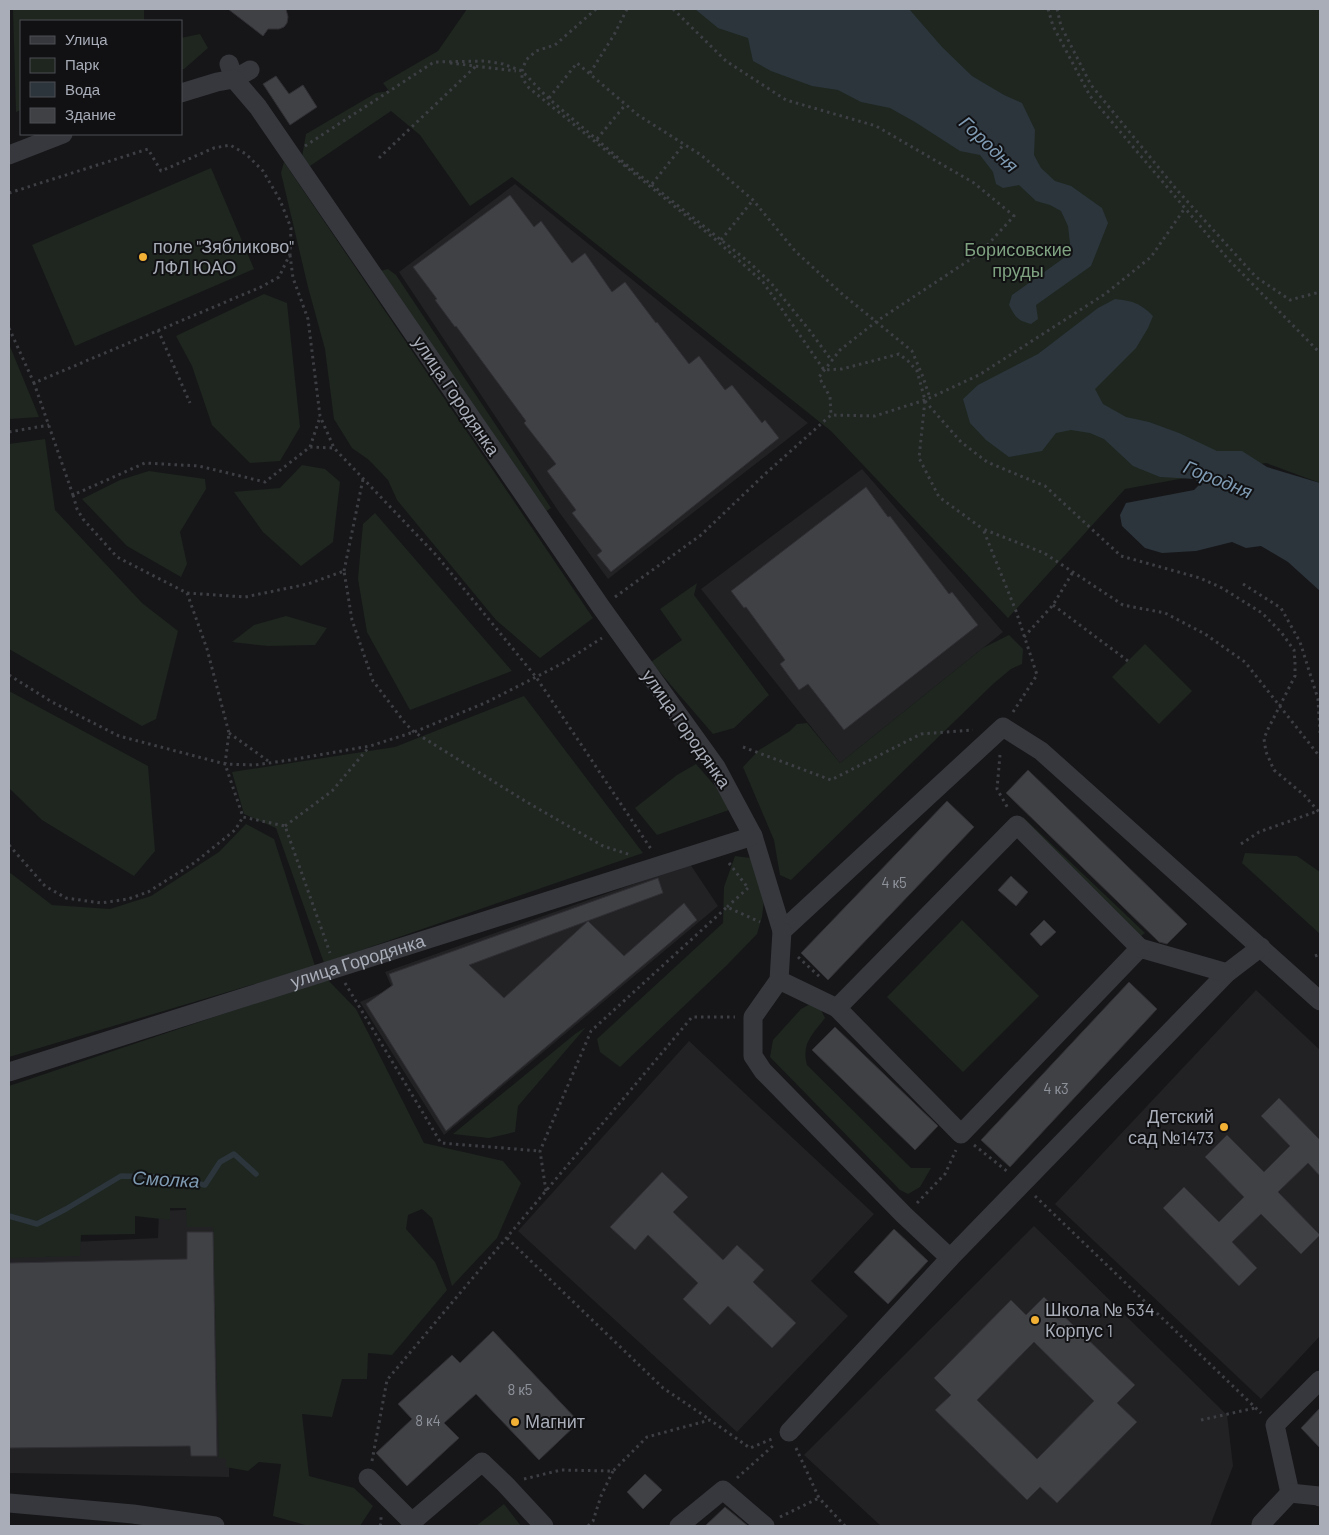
<svg xmlns="http://www.w3.org/2000/svg" width="1329" height="1535" viewBox="0 0 1329 1535" font-family="Barlow,sans-serif">
<rect width="100%" height="100%" fill="#161618"/>
<!-- built -->
<path fill="#222225" d="M515 184 808 423 608 579 559 512 399 272Z
M862 469 1003 632 840 763 701 589Z
M690 864 718 906 444 1135 360 1002 392 988 385 972Z
M1256 990 1320 1050V1336L1261 1399 1055 1204Z
M689 1041 874 1214 811 1281 848 1316 737 1432 518 1231Z
M230 1208 229 1477 9 1473V1245L158 1238 159 1211Z
M1034 1226 1227 1415 1233 1466 1210 1526H881L804 1455Z"/>
<!-- green -->
<path fill="#1e261f" d="M13 9H144V21H21V110L16 112Z
M467 9H1320V483L1266 463 1125 489 1008 618 831 431 512 177 470 206 420 135 391 111 310 166 302 157 306 134 376 93 389 91 383 83 438 51Z
M200 34 208 48 184 69H181V38Z
M284 162 593 618 540 658 496 620 397 500 388 480 369 460 352 448 334 419 325 349 308 287 281 173Z
M211 168 254 269 75 346 32 245Z
M388 269 396 275 551 508 545 512 380 271Z
M264 294 287 303 300 427 280 461 250 463 212 425 192 366 176 336Z
M9 344 39 417 9 419Z
M45 439 55 510 142 603 178 631 156 719 142 726 9 649V444Z
M302 465 325 469 340 482 333 542 301 566 263 532 234 492 280 488Z
M149 471 205 479 206 489 180 532 187 564 181 577 127 546 82 499 120 480Z
M375 513 512 671 410 710 367 632 358 579 363 524Z
M697 583 694 595 769 695 734 728 713 734 651 662 682 640 660 609Z
M286 616 327 628 315 645 268 646 232 642 254 625Z
M1009 635 1023 649 1022 664 1011 669 993 684 791 880 780 875 774 840 743 767 759 750 790 731 797 724 807 723 840 763 983 648Z
M1145 644 1192 691 1159 724 1112 677Z
M9 691 148 766 155 851 134 876 42 820 9 788Z
M524 696 643 853 324 963 276 828 244 814 232 772 395 747Z
M696 764 716 787 729 810 657 835 635 808 677 775Z
M1023 817 1145 933 1137 939 1023 822Z
M246 824 274 839 315 966 9 1057V872L52 905 110 909 151 896 219 852Z
M1245 853 1297 856 1320 872V934L1242 863Z
M735 856 751 858 765 892 762 917 757 934 726 966 620 1067 600 1052 597 1039 723 923 724 887Z
M962 920 1039 996 963 1072 887 997Z
M327 979 356 1009 424 1143 503 1161 521 1183 497 1238 452 1286 432 1218 422 1209 408 1215 406 1229 435 1262 447 1290 392 1355 368 1353 367 1379H342L332 1417 302 1414 309 1476 354 1488 373 1506 360 1526H309L273 1516 281 1464 259 1462 248 1471 226 1467V1458H219L213 1227H187L186 1208H170V1220L135 1216V1234L81 1235 80 1256 9 1258V1086Z
M812 1003 820 1008 825 1018C813 1034 801 1043 807 1065L911 1168H931L920 1187 908 1194 900 1190 770 1057 773 1040 801 1009Z
M586 1027 518 1106 515 1132 489 1138 453 1134 575 1034Z
M504 1504 521 1526H476Z"/>
<!-- water -->
<path fill="#2c353c" d="M695 9H909L942 47 972 76 1004 95 1022 103 1035 130 1034 155 1041 168 1055 181 1071 186 1102 208 1108 223 1091 266 1036 305 1038 319 1031 324C1017 320 1016 318 1009 305L1012 295 1068 255 1071 252 1068 226 1061 211 1050 205 1036 201 1019 185 1003 188 996 184 993 172 980 155 960 151 915 122 890 108 861 102 838 90 812 86 771 71 753 61 748 38 718 28Z
M1115 299C1133 301 1140 303 1153 316L1148 328 1136 348 1095 389 1103 404 1126 417 1149 422 1179 433 1217 451H1242L1267 467 1320 483V591L1288 562 1261 546 1246 548 1232 542 1196 551 1162 553 1145 548 1122 526 1120 515 1126 503 1194 490 1200 484 1195 479 1160 477 1133 466 1104 439 1090 433 1071 430 1056 433 1042 451 1009 457 986 440 970 423 963 399 978 385 1038 354 1098 308Z"/>
<g fill="none" stroke-linecap="round" stroke-linejoin="round">
<!-- stream -->
<path stroke="#2c353c" stroke-width="5.5" d="M9 1216 37 1224 66 1209 121 1176 163 1177 205 1185 220 1162 234 1154 256 1174"/>
</g>
<!-- building -->
<path fill="#404145" stroke="#303034" fill-rule="evenodd" d="M228 9H286L288 17 287 23 284 27 279 29H268L263 36Z
M276 76 289 94 303 85 317 107 290 125 263 84Z
M510 195 534 227 541 221 572 263 585 253 612 292 625 282 656 323 657 322 689 364 699 356 725 390 732 385 762 423 765 420 779 438 611 572 597 555 602 551 572 513 576 510 547 471 556 464 524 423 526 421 456 326 455 327 435 300 437 299 413 267Z
M866 487 888 517 890 516 949 594 952 592 978 625 844 730 808 684 799 690 780 664 785 660 746 607 744 608 731 591Z
M1028 770 1187 924 1167 944 1159 942 1006 793Z
M947 801 974 827 828 980 801 953Z
M1011 876 1028 892 1016 906 998 890Z
M658 878 663 893 469 965 504 998 588 921 624 956 684 903 697 920 446 1131 366 1004 393 985 389 974Z
M1044 920 1056 932 1041 946 1030 934Z
M1129 982 1157 1009 1010 1167 981 1140Z
M835 1027 938 1126 915 1150 812 1050Z
M1279 1098 1320 1140V1176L1308 1163 1278 1192 1320 1235 1301 1254 1261 1214 1232 1242 1257 1268 1239 1286 1163 1208 1184 1187 1219 1222 1244 1197 1205 1157 1227 1135 1264 1172 1290 1146 1261 1116Z
M662 1172 688 1197 673 1212 723 1260 737 1245 764 1270 753 1282 796 1323 772 1348 728 1306 710 1325 683 1299 698 1283 648 1235 635 1250 610 1227Z
M894 1229 928 1261 888 1304 854 1272Z
M187 1232H213L217 1456H191L190 1446 9 1448V1263L187 1259Z
M1044 1297 1135 1385 1117 1403 1137 1422 1057 1503 1040 1487 1027 1500 935 1410 951 1395 934 1378 1011 1300 1026 1315ZM1034 1342 1094 1401 1037 1459 977 1400Z
M493 1331 579 1422 539 1460 476 1394 444 1423 459 1438 407 1486 376 1453 412 1419 398 1404 452 1355 460 1363Z
M1320 1408V1448L1301 1428Z
M645 1474 662 1490 643 1509 627 1492Z
M725 1507 748 1526H705Z"/>
<g fill="none" stroke-linecap="round" stroke-linejoin="round">
<!-- path -->
<path stroke="#3d3f44" stroke-width="3" stroke-dasharray="2.5 4" stroke-linecap="butt" d="M596 9 555 45 536 51 526 60 522 71V78L529 88 716 240 763 282 824 370 842 369 899 354 908 361 917 371 925 400 919 458 939 497 983 529
M673 9 726 61 786 100 876 126 974 183 1014 216 980 253 877 321 840 350 819 377 830 397 831 415
M1048 9 1053 26 1090 96 1228 259 1320 353
M1057 9 1061 26 1091 85 1177 190 1256 277 1290 300 1320 292
M450 63 516 71
M590 73 614 35 627 9
M549 98 577 63 638 115 701 155 753 200 795 251 841 293 912 351 923 377 930 398
M597 139 626 104
M305 146 434 62 485 61 503 64 522 71 547 97 623 162 750 263 771 283 810 331 832 361
M379 158 476 66
M652 184 684 144
M9 193 148 149 161 171 214 148 230 145 246 154 263 171 280 200 291 228 290 254 279 277 261 287 34 383 73 495 145 463 199 466 265 482 310 447 334 448 437 556 536 677 651 849
M721 240 753 200
M290 255 293 278 308 319 320 416 334 448
M9 328 34 383
M158 330 190 403
M925 401 961 442 987 462 1045 486 1121 556 1200 578 1222 588 1262 613 1281 632 1294 650 1295 662V676L1267 731 1264 739 1266 752 1274 770 1304 795 1320 813
M9 432 49 425
M310 447 320 417
M73 495 77 509 83 519 117 557 187 593 245 597 308 584 344 571 352 620 373 681 405 723 414 732 525 801 603 846 631 855
M344 571 363 479
M1243 584 1281 608 1300 642 1318 699 1320 733
M187 593 207 649 229 733 225 764 243 817 285 826 330 953
M615 597 701 535 765 474 831 415 875 416 925 400 979 375 1105 294 1151 257 1185 208
M1053 605 1128 661
M1024 637 1053 605 1073 572
M9 675 52 702 119 736 225 764 255 765 290 760 370 746 414 732 485 703 536 677 563 663 602 638
M1013 712 1037 675 1016 611 983 529 1044 553 1123 605 1165 613 1205 634 1245 662 1320 757
M229 733 271 763
M743 747 831 780 921 734 973 730
M1000 755 997 789 1009 810
M285 826 332 791 369 747
M1241 844 1259 832 1318 811
M9 845 45 886 66 898 101 903 128 899 148 892 194 863 235 830 243 817
M729 863 748 888
M727 907 748 888
M1315 956 1320 954
M798 957 821 978
M345 983 441 1143 540 1151
M974 1145 1008 1172
M546 1191 540 1151 591 1031 727 907 760 922
M1035 1196 1261 1413
M917 1203 945 1174 956 1150
M507 1238 663 1388 709 1419
M1201 1420 1255 1408
M796 1448 819 1498 845 1526
M372 1461 387 1380 692 1017H735
M737 1478 775 1444
M524 1479 561 1470 613 1471 647 1437 710 1420 750 1448 772 1439
M780 1517 819 1498
M380 1526 381 1523V1517
M588 1526 593 1521 601 1496 613 1471"/>
<!-- minor -->
<g stroke="#37383d" stroke-width="19">
<path d="M229 64 234 79 250 70"/>
<path d="M9 155 63 134"/>
<path d="M753 836 782 931 1003 727 1041 751 1320 1001"/>
<path d="M782 931 779 980 753 1017V1056L763 1071 904 1215 950 1258 1227 973 1261 947"/>
<path d="M779 980 837 1008 961 1134 1140 948 1227 973"/>
<path d="M837 1008 1017 825 1140 948"/>
<path id="s1" d="M9 1072 753 836 716 767 601 607 258 107 234 79 217 82 181 93"/>
<path d="M789 1432 950 1258"/>
<path d="M368 1478 412 1522 482 1462 505 1484 544 1526"/>
<path d="M1290 1493 1275 1425 1320 1380"/>
<path d="M9 1503 133 1514 215 1526"/>
<path d="M679 1526 723 1490 765 1526"/>
<path d="M1263 1526 1261 1524 1290 1493 1319 1496 1320 1497"/>
</g>
</g>
<!-- markers -->
<g fill="#f2b134" stroke="#111113" stroke-width="2">
<circle cx="143" cy="257" r="5"/>
<circle cx="1224" cy="1127" r="5"/>
<circle cx="1035" cy="1320" r="5"/>
<circle cx="515" cy="1422" r="5"/>
</g>
<g text-anchor="middle" stroke-width="4" stroke-linejoin="round" paint-order="stroke">
<!-- number labels -->
<g font-size="15" fill="#8e929b">
<text x="894" y="888">4 к5</text>
<text x="1056" y="1094">4 к3</text>
<text x="520" y="1395">8 к5</text>
<text x="428" y="1426">8 к4</text>
</g>
<!-- poi labels -->
<g font-size="18" fill="#a8adb8" stroke="#111113" text-anchor="start">
<text x="153" y="253">поле "Зябликово"<tspan x="153" dy="21">ЛФЛ ЮАО</tspan></text>
<text x="1214" y="1123" text-anchor="end">Детский<tspan x="1214" dy="21">сад №1473</tspan></text>
<text x="1045" y="1316">Школа № 534<tspan x="1045" dy="21">Корпус 1</tspan></text>
<text x="525" y="1428">Магнит</text>
</g>
<!-- park labels -->
<g font-size="18" fill="#7fa381" stroke="#111113">
<text x="1018" y="256">Борисовские<tspan x="1018" dy="21">пруды</tspan></text>
</g>
<!-- street labels -->
<g font-size="18" fill="#a8adb8" stroke="#111113">
<text transform="translate(456 396) rotate(56)" y="6">улица Городянка</text>
<text transform="translate(686 729) rotate(55)" y="6">улица Городянка</text>
<text dy="6" stroke="none"><textPath href="#s1" startOffset="366">улица Городянка</textPath></text>
</g>
<!-- water labels -->
<g font-size="19" font-style="italic" fill="#7f9bb3" stroke="#111113">
<text transform="translate(989 144) rotate(43)" y="7">Городня</text>
<text transform="translate(1218 479) rotate(22)" y="7">Городня</text>
<text transform="translate(166 1179) rotate(3)" y="7">Смолка</text>
</g>
</g>
<!-- border -->
<rect width="1329" height="1535" fill="none" stroke="#a8adb8" stroke-width="20"/>
<!-- legend -->
<rect x="20" y="20" width="162" height="115" fill="#111113" stroke="#4d4f55"/>
<rect x="30" y="36" width="25" height="8" fill="#37383d" stroke="#4d4f55"/>
<text x="65" y="45" font-size="15" fill="#a8adb8">Улица</text>
<rect x="30" y="58" width="25" height="15" fill="#1e261f" stroke="#4d4f55"/>
<text x="65" y="70" font-size="15" fill="#a8adb8">Парк</text>
<rect x="30" y="82" width="25" height="15" fill="#2c353c" stroke="#4d4f55"/>
<text x="65" y="95" font-size="15" fill="#a8adb8">Вода</text>
<rect x="30" y="108" width="25" height="15" fill="#404145" stroke="#4d4f55"/>
<text x="65" y="120" font-size="15" fill="#a8adb8">Здание</text>
</svg>
